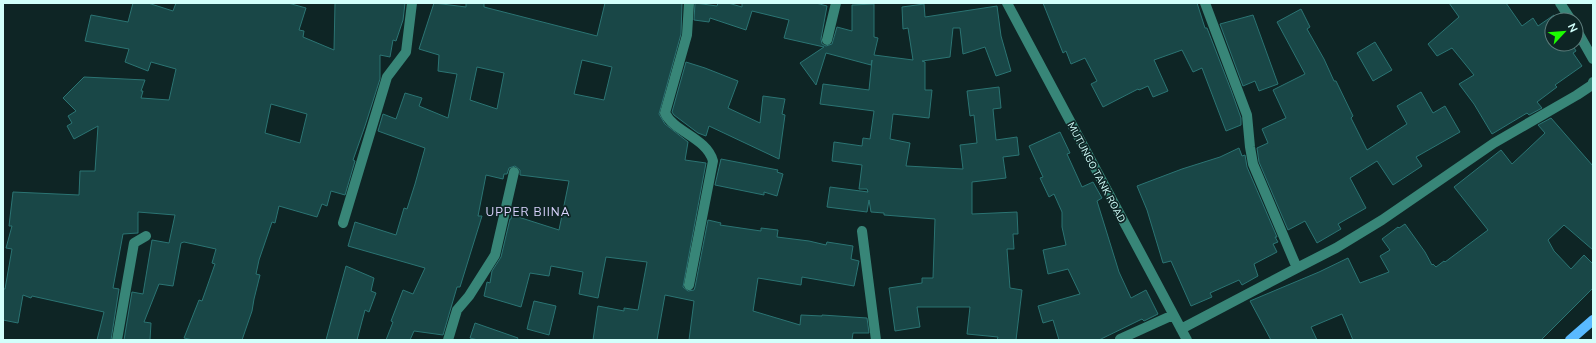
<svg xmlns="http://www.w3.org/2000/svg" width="1596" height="343" viewBox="0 0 1596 343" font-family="'Nunito Sans',sans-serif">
<rect width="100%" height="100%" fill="#0e2525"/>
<!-- building -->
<path fill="#194747" stroke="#2b7473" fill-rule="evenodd" d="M133 3H148L173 11 176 3H288L306 8 299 30 304 31 303 37 334 50 335 3H405L403 20 396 41 393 40 390 57 380 55V79L365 126 353 160 355 161 345 195 331 191 327 206 322 204 317 217 279 206 275 223 272 222 259 260 256 274 260 275 254 299 252 311 242 340H193L184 338 199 300 202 301 215 264 212 263 216 249 184 242 181 243 173 286 159 284 144 322 151 323 150 340H124L132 292 143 294 152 240 169 243 175 215 138 212V233L123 234 113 288 119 289 111 340H97L104 312 32 296 31 298 23 295 18 323 3 320V289H5L12 249 6 248 12 226H9L13 192 79 195 80 171H95L98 126 74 139 67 126 72 123 68 116 76 111 63 98 84 77 145 80 141 91H143L141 98 169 100 176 69 151 62 148 71 125 62 129 49 85 41 91 15 128 22ZM271 104 307 114 300 143 265 133Z
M434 3 466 7V3H484V7L597 36 605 3H682L681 34 659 114 665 124 688 142 685 160 706 163 683 287 688 291 694 290 695 287 708 220 721 223 720 225 761 231V228L778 230 777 237 809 241 826 245 827 242 853 246 851 259 859 261 854 286 802 277 801 285 758 278 753 311 800 325 801 315 822 316V315L867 318 869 333H853L852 340H689L694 301 665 295 657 340H593L598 306 624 311V308L638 310 647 262 606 257 598 298 579 294 583 272 551 266 549 276 530 273 521 307 484 296 487 282 490 283 492 271 501 257 510 219H511L512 215 559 230 569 181 520 175V170L515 166 509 168 507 174H504L503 179 486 175 478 216H482L460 287H457L443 335 414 331 410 340H386L393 322 391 321 403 290 413 294 425 268 348 246 355 222 396 235 404 208 407 209 415 184 425 148 378 131 383 114 396 119 405 93 422 98 419 106 448 118 457 74 438 71 439 55 419 49ZM582 60 612 67 604 100 574 94ZM477 67 504 73 497 109 470 100Z
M695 3 717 6 718 3H728L742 7V3H816L827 6 821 39 822 44 826 46 832 44 837 27 852 31V5L874 4V37L878 38 874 55 913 60 908 28 903 29 902 7 924 4 925 17 997 6 1001 36 1011 71 996 76 985 47 963 54 960 28H953L950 57 922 61 925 62V90H932L929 118 893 114 890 139 910 143 906 166 963 169 960 145 977 143 974 115 970 116 967 91 999 87 1001 108 993 109 996 140 1017 137 1019 155 1003 157 1006 178 972 182V214L1017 212 1018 234H1013L1014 249H1007L1010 288 1022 290 1016 340H997L998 337 967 334 970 307H917L920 327 895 331 889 288 922 283V278H933L935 219 884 215V213L871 212 869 200 867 212 827 207 830 187 868 192 867 189H859L862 165 832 161 834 142 862 146 863 138 870 139 874 111 820 104 823 84 869 90 872 60 871 65 826 53 816 85 800 63 824 47 784 38 789 20 752 11 746 30 710 18 709 22 694 20Z
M1043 3H1197L1205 28H1207L1231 90 1241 118V125L1226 131 1202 68 1193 72 1182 50 1154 60 1168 91 1153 97 1148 86 1139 90 1138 89 1103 107 1091 84 1097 81 1085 58 1071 64 1066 51 1063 53Z
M1449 3H1506L1522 26 1533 18 1538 26 1554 15 1558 20H1552V44H1572L1576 51 1573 53 1582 66 1555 85 1557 87 1537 102 1542 108 1529 115 1527 113 1492 134 1474 104 1459 84 1474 75 1452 48 1437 56 1428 44 1459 17Z
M1301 9 1310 27 1307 29 1324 59 1334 81H1336L1353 116 1351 118 1367 150 1407 124 1397 106 1421 92 1433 113 1445 106 1460 132 1416 157 1422 166 1393 185 1377 161 1350 178 1366 208 1338 224 1341 229 1317 243 1305 221 1288 230 1259 162 1257 148 1268 143 1262 129 1286 118 1273 90 1305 74 1277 22Z
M1253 15 1278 84 1259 91 1255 81 1243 86 1220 24Z
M1375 42 1392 70 1373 81 1357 53Z
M686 62 705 68 738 81 728 108 760 123 763 96 785 99 782 114 785 115 779 159 709 126 706 136 698 133 674 115 672 112Z
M1551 118 1593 166V250L1564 225 1548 240 1554 251 1571 269 1584 255 1593 264V288L1541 340H1353L1342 314 1311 327 1317 340H1271L1250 301 1319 272 1348 258 1360 283 1389 272 1380 256 1390 250 1382 239 1398 227 1399 228 1405 224 1425 252 1432 265 1433 264 1436 267 1444 261 1445 262 1488 230 1454 187 1501 150 1512 164 1545 133 1538 125Z
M1060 132 1070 153 1067 154 1082 187 1093 182 1102 198 1097 201 1119 272 1131 298 1146 290 1158 314 1144 321 1142 319 1099 340H1059L1053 320 1043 323 1038 306 1080 294 1068 269 1048 274 1043 250 1066 245 1062 227V212L1054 194 1049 197 1040 178 1043 177 1029 146Z
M1239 148 1242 156 1245 155 1247 167 1277 237H1275L1278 242 1273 244 1277 252 1254 264 1258 276 1242 285 1239 280 1210 293 1212 297 1191 306 1171 261 1163 263 1147 210 1137 186 1182 169 1220 157Z
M721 159 778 170 777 172 783 174 777 196 764 192V195L715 185Z
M346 266 374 278 371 291 376 293 369 312 365 310 357 340H326Z
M534 301 556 306 549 335 527 329Z
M475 323 518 338 517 340H478L470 338Z"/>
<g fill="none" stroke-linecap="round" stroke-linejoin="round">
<!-- minor -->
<path stroke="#388678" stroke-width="10" d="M1007 3 1187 340
M1205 3 1247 115 1250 147 1253 164 1297 268
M1560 3 1571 20
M1576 29 1593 59
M827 40 836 3
M343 223 387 77 406 52 412 3
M862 231 876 340
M689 285 713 161C707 138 674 132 665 113L687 35 689 3
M1181 329 1297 268 1336 248 1382 220 1494 143 1577 95 1592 85 1593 82
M1120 339 1173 315
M117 340 134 243 146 236
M448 340 457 310 469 296 495 255 514 172"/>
<!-- major -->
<path stroke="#59baff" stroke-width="10" d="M1570 340 1593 320"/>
</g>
<g text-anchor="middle" stroke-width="3.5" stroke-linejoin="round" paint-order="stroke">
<!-- street labels -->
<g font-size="10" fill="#d2fffb" stroke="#0e2525">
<text transform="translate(1097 172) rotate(62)" y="4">MUTUNGO TANK ROAD</text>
</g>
<!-- quarter labels -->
<g font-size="12" letter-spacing="1" fill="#dbd4ff" stroke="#0e2525">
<text x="528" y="216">UPPER BIINA</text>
</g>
</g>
<!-- border -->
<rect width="1596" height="343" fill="none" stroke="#d2fffb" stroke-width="8"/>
<!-- north arrow -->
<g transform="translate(1564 32) rotate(64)"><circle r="19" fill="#0e2525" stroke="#5c7c7b"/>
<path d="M0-3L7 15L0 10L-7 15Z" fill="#1cfd00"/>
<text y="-6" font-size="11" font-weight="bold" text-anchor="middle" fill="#d2fffb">N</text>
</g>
</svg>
